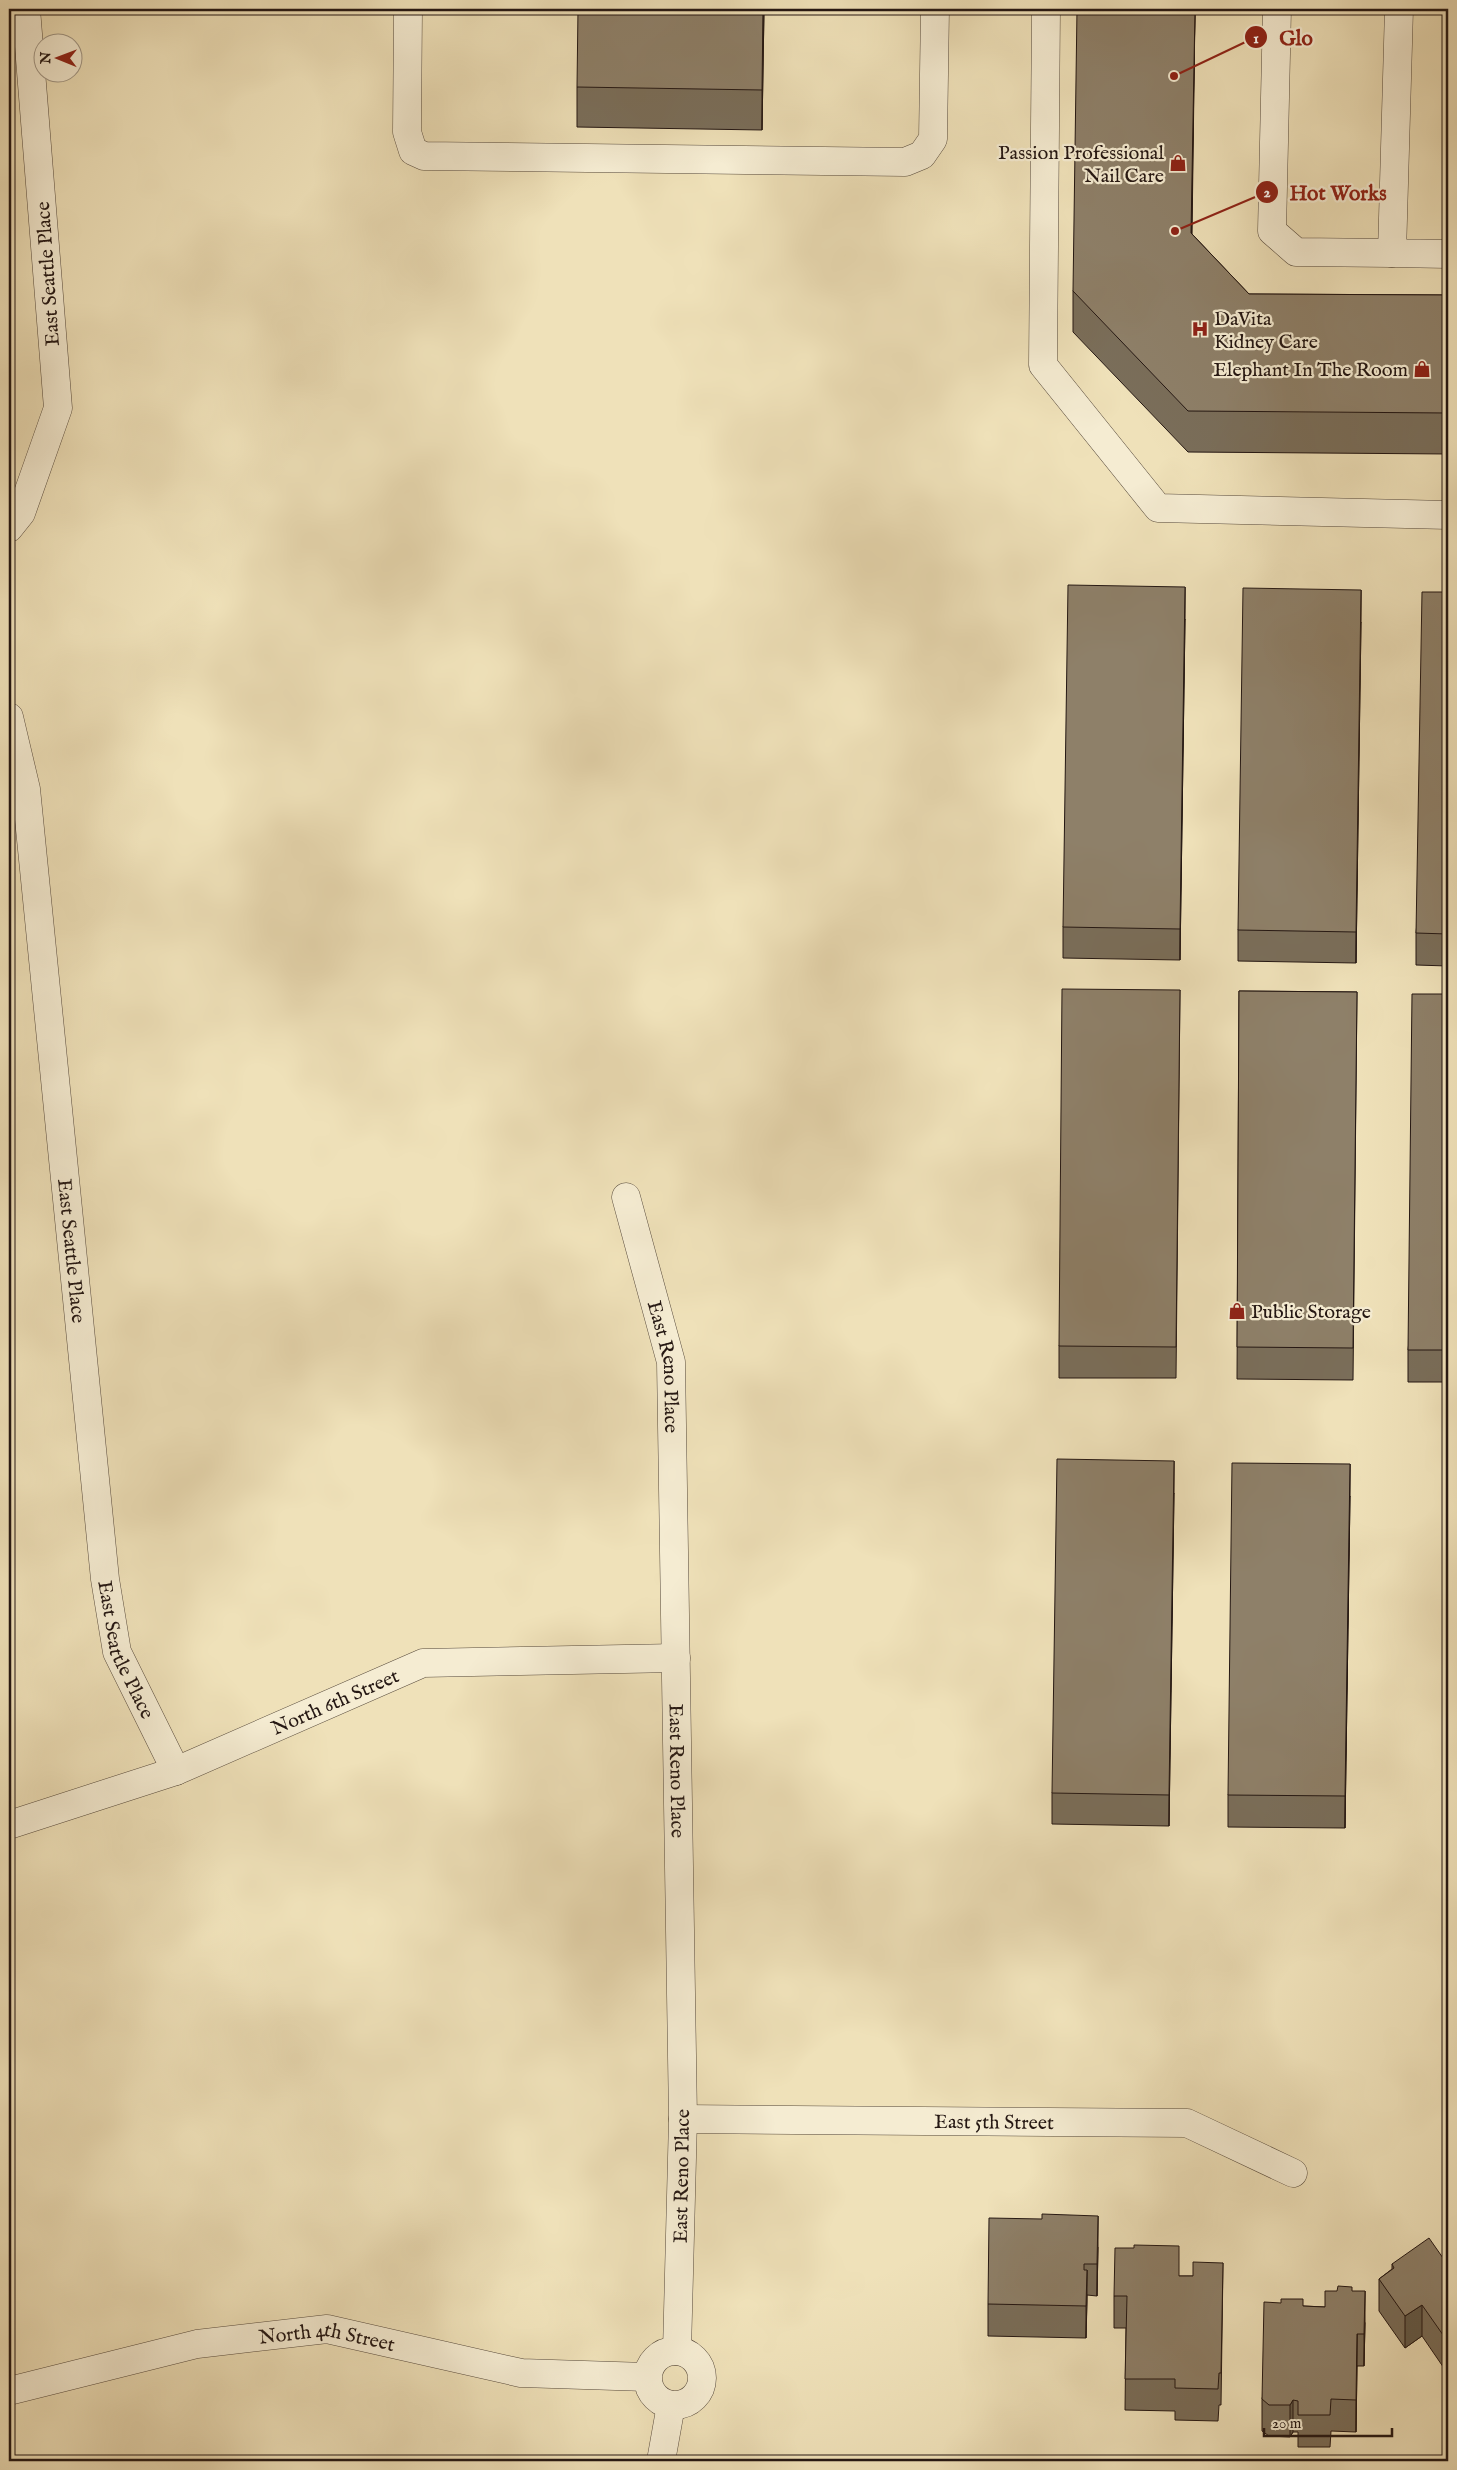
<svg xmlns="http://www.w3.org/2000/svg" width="1457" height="2470" viewBox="0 0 1457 2470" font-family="'IM FELL English',serif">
<rect width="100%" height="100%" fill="#efe1b9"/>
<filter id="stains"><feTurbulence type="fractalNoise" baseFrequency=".004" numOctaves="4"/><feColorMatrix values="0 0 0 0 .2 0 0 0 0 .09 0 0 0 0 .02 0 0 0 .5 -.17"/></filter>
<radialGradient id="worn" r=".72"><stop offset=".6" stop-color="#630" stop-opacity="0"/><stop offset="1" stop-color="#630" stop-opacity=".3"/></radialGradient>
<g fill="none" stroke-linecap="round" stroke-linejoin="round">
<!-- minor casing -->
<g stroke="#574a3c" stroke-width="29">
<g id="minor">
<path d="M408 9 407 132 413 151 424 156 905 162 922 155 933 139 935 9"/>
<path d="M1046 9 1043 365 1158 508 1448 515"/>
<path d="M1277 9 1272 231 1296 252 1392 253"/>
<path d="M1399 9 1392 253 1448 254"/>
<path d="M9 528 21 513 58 408 26 9"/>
<path id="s1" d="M9 717 26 789 105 1579 117 1652 176 1771"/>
<path id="s2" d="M626 1197 671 1362 683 2119 677 2351"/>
<path id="s3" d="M9 1825 176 1771 423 1663 676 1658"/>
<path id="s4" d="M683 2119 1187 2123 1293 2173"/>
<circle cx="675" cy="2378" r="27"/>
<path id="s5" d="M9 2391 197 2344 327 2329 521 2373 647 2377"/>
<path d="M661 2461 671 2405"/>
</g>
</g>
<!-- minor -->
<use href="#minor" stroke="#f5ecd2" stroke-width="28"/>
</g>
<!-- wall -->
<path fill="#7a6e5a" stroke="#241713" d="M764 9 762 130 577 127V87Z
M1195 9 1192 234 1249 294 1448 295V454L1188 452 1073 332V291Z
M1448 592V966L1416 965V933Z
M1185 619 1180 960 1063 958V927Z
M1361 622 1356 963 1238 961V930Z
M1180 990 1176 1378H1059V1346Z
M1239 991 1357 992 1353 1380 1237 1379Z
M1448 994V1382H1408V1350Z
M1174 1493 1169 1826 1052 1824V1793Z
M1350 1496 1345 1828 1228 1827V1795Z
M1448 2141V2219H1447Z
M1098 2247 1097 2296 1087 2295 1086 2338 988 2336V2304Z
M1448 2255V2374L1422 2336 1405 2348 1379 2311V2279L1392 2269V2264L1443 2258Z
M1223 2263 1221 2405H1219L1218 2421 1175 2420V2411L1125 2410 1126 2328H1114V2296L1179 2276H1193Z
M1352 2291 1365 2323 1364 2366H1357L1356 2432 1331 2431 1330 2447H1298V2432H1293L1290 2437 1269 2436 1262 2431V2399L1281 2303 1303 2306 1325 2307Z"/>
<!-- shaded-wall -->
<path fill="#635a4a" stroke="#241713" d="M763 9H764L762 130V90Z
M1195 9 1191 274V233Z
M1185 587V619L1180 960V929Z
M1361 590V622L1356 963V932Z
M1174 1461V1493L1169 1826V1795Z
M1350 1464V1496L1345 1828V1796Z
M1098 2216V2247L1097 2296V2264Z
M1087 2270V2302L1086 2338V2306Z
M1365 2291V2323L1364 2366V2334Z
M1422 2305V2336L1405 2348V2316Z
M1357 2334V2366L1356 2432V2400Z
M1293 2400V2432L1290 2437V2405Z"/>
<!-- building -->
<path fill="#8e8069" stroke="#241713" d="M578 9H763L762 90 577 87Z
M1077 9H1195L1191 233 1249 294 1448 295V413L1188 411 1073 291Z
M1068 585 1185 587 1180 929 1063 927Z
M1243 588 1361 590 1356 932 1238 930Z
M1422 592H1448V934L1416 933Z
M1062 989 1180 990 1176 1347 1059 1346Z
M1239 991 1357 992 1353 1348 1237 1347Z
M1412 994H1448V1350H1408Z
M1057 1459 1174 1461 1169 1795 1052 1793Z
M1232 1463 1350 1464 1345 1796 1228 1795Z
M1448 2141V2187H1447Z
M1042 2214 1098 2216 1097 2264H1084V2270H1087L1086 2306 988 2304 989 2218 1042 2219Z
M1429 2238 1443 2258 1448 2255V2342L1422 2305 1405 2316 1379 2279 1394 2268 1392 2264Z
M1134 2245 1179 2246V2276H1193V2262L1223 2263 1221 2373H1219L1218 2389 1175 2388V2379H1125L1127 2296H1114L1115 2248H1134Z
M1338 2286 1352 2287V2291H1365L1364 2334H1357L1356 2400 1331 2399 1330 2415H1298V2401L1293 2400 1290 2405H1269L1262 2399 1264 2302 1281 2303V2299H1303V2306L1325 2307V2291H1337Z"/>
<!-- icons -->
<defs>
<g id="shop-bare" transform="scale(1.35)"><path d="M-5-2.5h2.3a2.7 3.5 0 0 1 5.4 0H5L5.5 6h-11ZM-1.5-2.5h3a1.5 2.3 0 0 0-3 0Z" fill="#8f2418" stroke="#f5ecd2" stroke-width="2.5" paint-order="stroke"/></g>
<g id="hospital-bare" transform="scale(1.35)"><path d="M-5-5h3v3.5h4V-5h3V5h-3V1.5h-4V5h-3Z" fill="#8f2418" stroke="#f5ecd2" stroke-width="2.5" paint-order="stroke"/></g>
</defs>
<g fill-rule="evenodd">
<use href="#shop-bare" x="1178" y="163"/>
<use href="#hospital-bare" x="1200" y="329"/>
<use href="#shop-bare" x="1422" y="369"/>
<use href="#shop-bare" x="1237" y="1311"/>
</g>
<g text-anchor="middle" stroke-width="4.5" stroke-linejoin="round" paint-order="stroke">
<!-- poi labels -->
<g font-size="20" fill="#241713" stroke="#f5ecd2" text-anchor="end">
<text x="1164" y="159">Passion Professional<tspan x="1164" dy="23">Nail Care</tspan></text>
<text x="1214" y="325" text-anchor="start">DaVita<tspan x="1214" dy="23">Kidney Care</tspan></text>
<text x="1408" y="376">Elephant In The Room</text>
<text x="1251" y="1318" text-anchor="start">Public Storage</text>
</g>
<!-- street labels -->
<g font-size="20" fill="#241713" stroke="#f5ecd2">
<text transform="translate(47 274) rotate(-94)" y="7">East Seattle Place</text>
<text dy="7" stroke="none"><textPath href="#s1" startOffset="538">East Seattle Place</textPath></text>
<text dy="7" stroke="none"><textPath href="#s2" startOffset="175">East Reno Place</textPath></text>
<text dy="7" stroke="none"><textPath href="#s1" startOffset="942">East Seattle Place</textPath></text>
<text dy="7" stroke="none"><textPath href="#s3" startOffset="349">North 6th Street</textPath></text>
<text dy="7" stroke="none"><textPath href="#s2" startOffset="580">East Reno Place</textPath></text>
<text dy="7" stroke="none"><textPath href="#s4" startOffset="311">East 5th Street</textPath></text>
<text transform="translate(681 2176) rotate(-89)" y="7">East Reno Place</text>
<text dy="7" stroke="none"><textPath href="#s5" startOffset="325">North 4th Street</textPath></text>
</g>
</g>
<!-- callouts -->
<path fill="none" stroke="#8f2418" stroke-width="2" d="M1174 76L1256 37M1175 231L1267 192"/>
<g fill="#8f2418" stroke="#f5ecd2" stroke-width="2">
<circle cx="1174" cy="76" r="5"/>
<circle cx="1175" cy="231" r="5"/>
<circle cx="1256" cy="37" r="12"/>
<circle cx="1267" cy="192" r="12"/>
</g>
<g font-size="15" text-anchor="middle" font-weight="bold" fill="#fff">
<text x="1256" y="43">1</text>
<text x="1267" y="197">2</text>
</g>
<g font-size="21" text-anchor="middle" font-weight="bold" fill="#8f2418" stroke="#f5ecd2" stroke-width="4.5" stroke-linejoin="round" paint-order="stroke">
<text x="1296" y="45">Glo</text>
<text x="1338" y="200">Hot Works</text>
</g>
<!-- margin -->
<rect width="1457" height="2470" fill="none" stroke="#efe1b9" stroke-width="30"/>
<rect x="10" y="10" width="1437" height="2450" fill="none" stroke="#241713" stroke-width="2.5"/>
<rect x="15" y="15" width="1427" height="2440" fill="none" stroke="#241713"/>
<!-- north arrow -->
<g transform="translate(58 58) rotate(271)"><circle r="24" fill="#f5ecd2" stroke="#a19786"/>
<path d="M0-4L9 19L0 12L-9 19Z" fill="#8f2418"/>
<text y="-8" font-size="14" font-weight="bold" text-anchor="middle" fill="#241713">N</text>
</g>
<!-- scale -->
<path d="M1264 2428v8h128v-8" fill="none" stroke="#241713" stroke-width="2.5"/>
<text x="1272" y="2428" font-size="15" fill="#241713" stroke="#f5ecd2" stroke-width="4" paint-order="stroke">20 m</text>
<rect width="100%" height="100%" filter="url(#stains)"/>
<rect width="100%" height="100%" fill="url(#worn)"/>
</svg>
